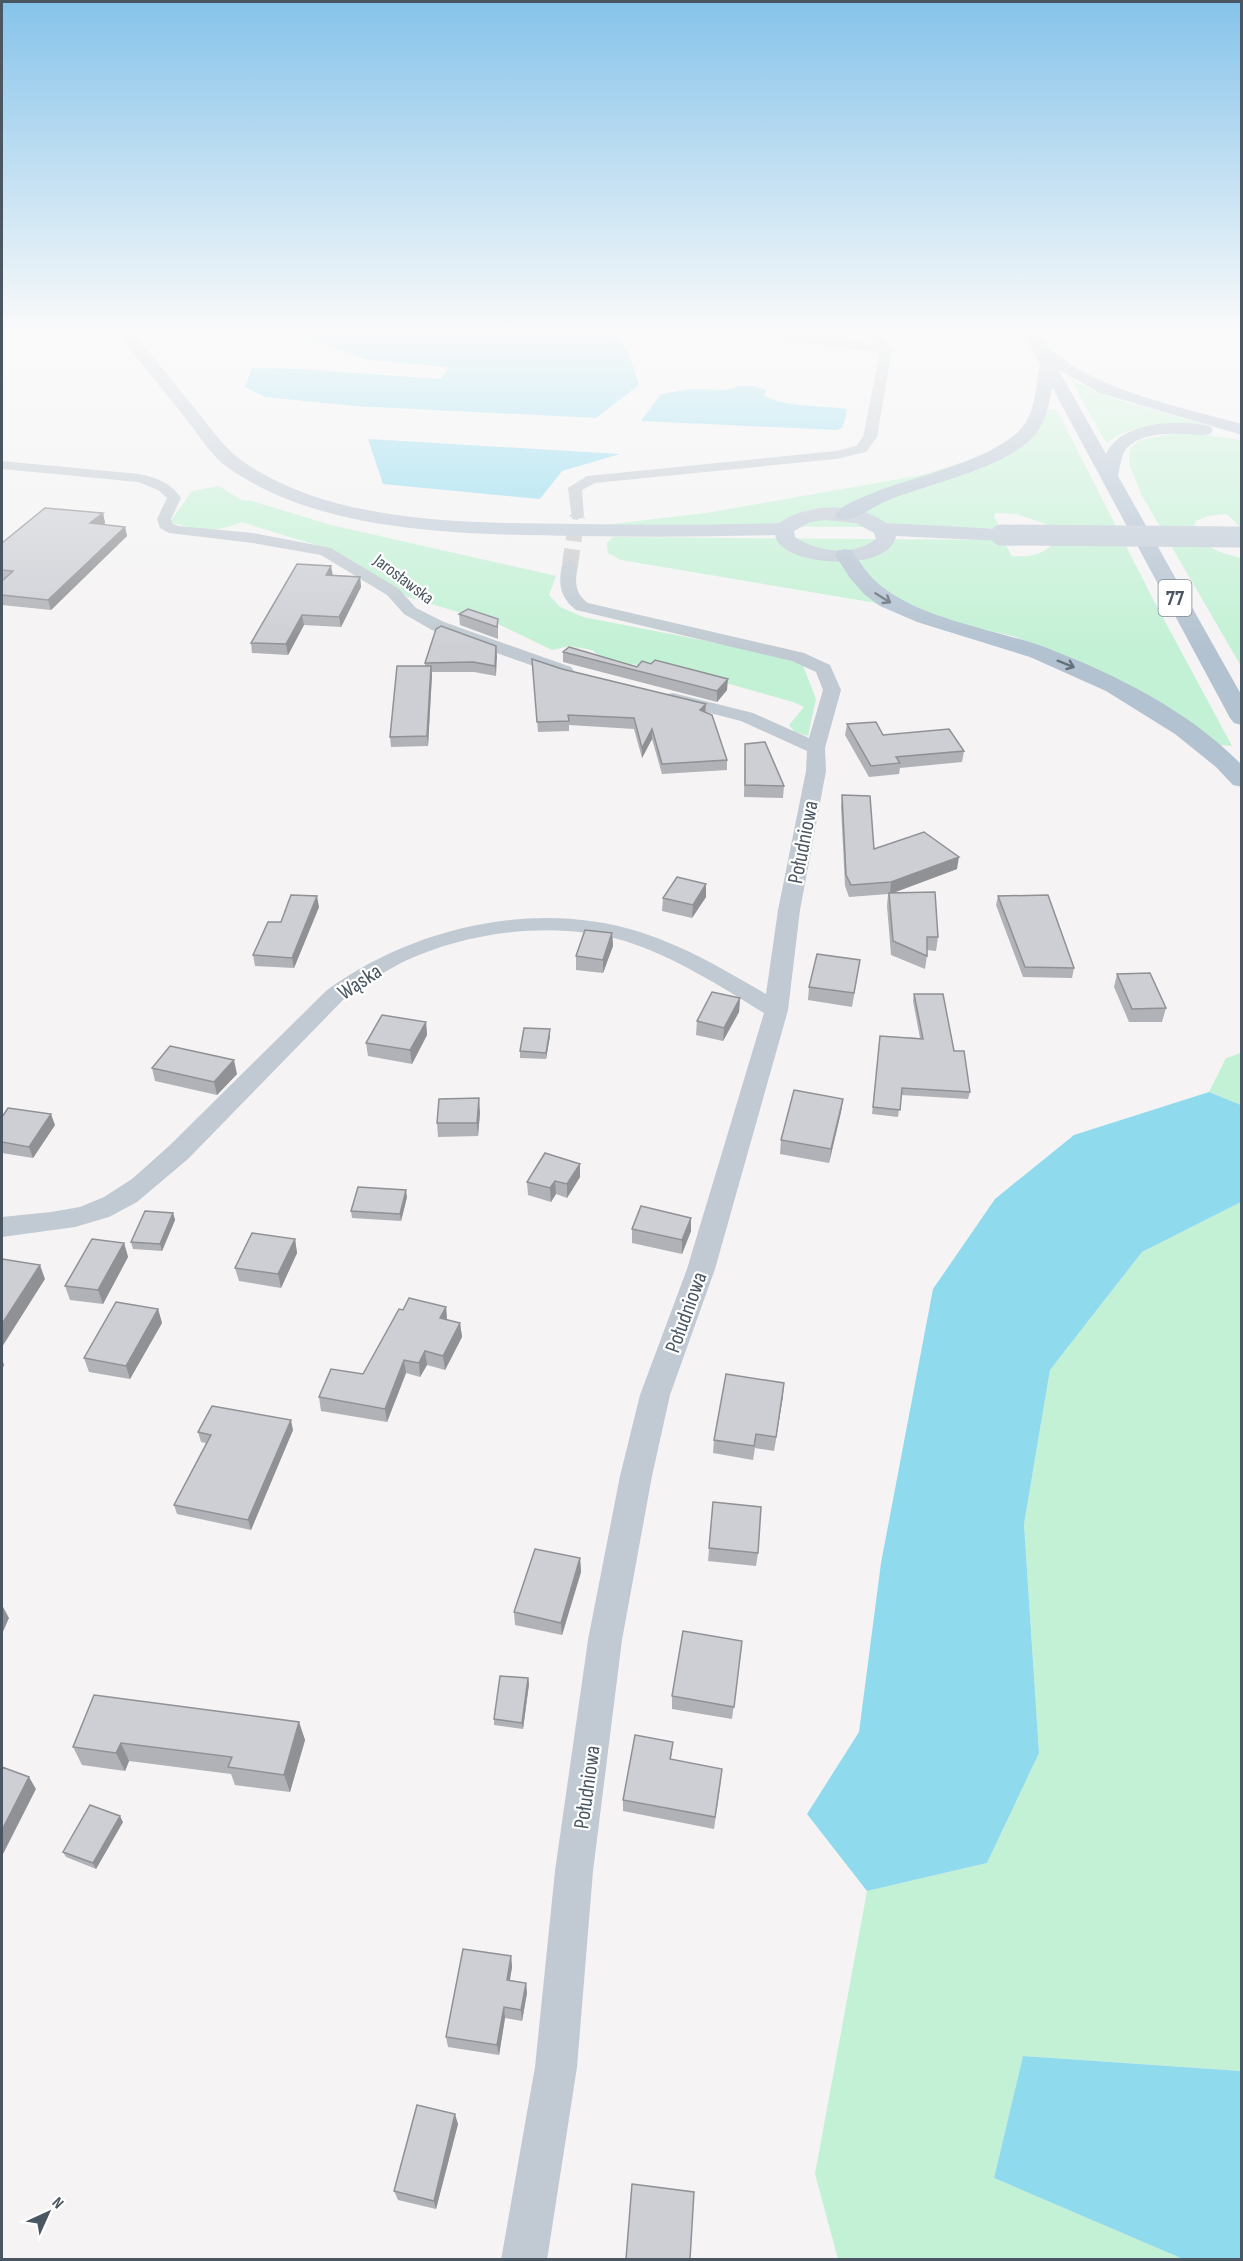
<svg xmlns="http://www.w3.org/2000/svg" width="1243" height="2261" viewBox="0 0 1243 2261" font-family="'Sofia Sans Condensed',sans-serif">
<rect width="100%" height="100%" fill="#f5f3f3"/>
<!-- green -->
<path fill="#c3f1d5" d="M1071 380 1112 398 1213 427C1181 424 1132 421 1106 443Z
M1047 410H1057L1154 601 1232 746 1220 745 1082 663 1016 637 870 602 621 560 608 553 607 543 613 537 1003 540 1012 556C1028 557 1044 556 1054 542L1046 524 1016 514 995 513 994 516 1000 528 603 525 706 513 922 475 974 459 996 449Z
M1171 434H1199L1241 440V528L1227 514 1208 516 1196 521 1194 526C1208 550 1215 551 1241 558V666L1141 494 1129 463 1130 448 1140 440Z
M219 486 241 500 252 501 331 525 556 576 549 595 560 607 583 617 758 651 802 663 816 699 808 736 795 732 789 725 804 707 793 702 722 682 664 669 603 660 592 650 570 646 552 650 498 624 408 597 348 558 329 549 241 522C215 534 196 530 170 522L192 491Z
M1241 1053V1105L1209 1092 1226 1058Z
M1241 1202V2071L1023 2056 994 2178 1183 2259H838L815 2174 867 1891 987 1863 1039 1753 1024 1524 1050 1370 1142 1252Z"/>
<!-- water -->
<path fill="#90daee" d="M287 332H609L627 348 639 385 596 418 355 406 265 397 245 387 252 368 302 369 440 379 450 367 369 360Z
M739 386H753L766 390 764 396C790 408 819 405 847 409L843 427 837 430 641 421 661 394 692 389 727 390Z
M368 439 620 454 562 471 540 499 383 484Z
M1209 1092 1241 1105V1202L1142 1252 1050 1370 1024 1524 1039 1753 987 1863 867 1891 807 1814 859 1732 881 1563 933 1289 995 1199 1074 1135Z
M1023 2056 1241 2071V2259H1183L994 2178Z"/>
<g fill="none" stroke-linecap="round" stroke-linejoin="round">
<!-- minor-tunnel -->
<path stroke="#caccce" stroke-width="16" stroke-dasharray="16 8" stroke-linecap="butt" d="M570 565 577 516"/>
<!-- minor -->
<path fill="#c1cad2" fill-rule="evenodd" d="M726 332H767L876 344 867 332H879L892 349 877 437 866 452 836 459 595 483 582 490 584 516 577 520 572 519 568 488 587 476 836 451 856 446 863 437 880 352 732 335Z
M2 461 139 474C157 478 170 482 181 498L171 519 172 523 178 526 253 533 331 548 399 589 416 608 444 622 571 667 574 671 571 675H559L432 630 404 614 387 595 321 555 253 543 169 533 160 528 157 519 167 498 158 490 138 482 2 469Z
M570 560 578 565C575 582 574 592 588 603L804 653 830 665 841 690 825 748 826 771 800 910 788 1010 715 1269 670 1395 652 1476 622 1640 593 1871 577 2067 547 2260H501L535 2067 555 1871 588 1640 620 1476 640 1395 687 1269 764 1013C720 986 675 957 625 941 556 920 470 931 405 961 383 972 363 985 343 1000L188 1159 137 1202 109 1217 75 1227 2 1237V1217L51 1212 80 1207 104 1197 132 1179 169 1146 327 990C414 927 535 899 640 932 685 946 726 971 766 994L778 910 806 771 807 751 741 721 667 702 664 698 667 694 673 693 753 713 809 738 823 690 816 672 792 661 576 610C560 597 558 585 562 565Z"/>
<!-- secondary -->
<path fill="#c1cbd6" fill-rule="evenodd" d="M118 332H133C154 358 175 384 196 410 210 427 223 447 241 460 332 525 473 523 580 524 646 525 713 525 779 523 807 503 859 502 886 523L1001 529 1008 531 1011 535 1008 539 1001 541 896 536C890 574 780 567 775 535 710 537 644 537 579 536 467 534 326 535 230 469 210 456 198 433 183 415 161 387 138 361 118 332ZM825 520 856 523 874 533 876 539C853 557 817 552 795 537L794 531 810 522Z"/>
<!-- primary -->
<path fill="#b3c2d1" fill-rule="evenodd" d="M1023 332H1038C1067 385 1185 408 1242 424V435L1100 393 1058 369 1106 454C1121 421 1179 419 1210 426L1213 430 1210 434 1204 435C1182 434 1143 429 1126 449 1121 455 1120 468 1118 476L1242 696V725L1234 723 1230 718 1052 387C1049 406 1045 427 1029 441 996 471 926 484 884 502 870 508 854 523 838 519L835 515C843 503 862 498 875 492 913 477 1006 457 1026 422 1036 406 1036 383 1040 365Z
M845 549 852 551C861 563 868 576 881 586 924 620 995 629 1047 648 1117 675 1189 711 1242 765V787L1233 785 1216 767 1175 734 1106 691 1030 657 917 622 880 606 864 594 850 578 835 555 838 551Z"/>
<!-- secondary-bridge -->
<path stroke="#c1cbd6" stroke-width="21" d="M1001 535 1242 537"/>
</g>
<!-- wall -->
<path fill="#b0b2b7" d="M103 513 105 523 103 525 125 527 127 536 51 610 2 605V543Z
M333 575 360 577 361 587 341 627 304 625 288 655 252 653 251 643Z
M459 614 498 619V639L460 625Z
M496 646V676L474 672H432L428 746 391 747 390 737 425 666V663Z
M563 652 637 667 727 690 717 702 563 662Z
M533 669H562L705 712 727 760V770L662 774 652 739 642 758 634 729 569 725V731L538 732Z
M847 724 883 735 964 751 962 762 900 768 899 774 869 777 845 735Z
M745 744 784 786 783 798 744 797Z
M842 795 874 849 957 869 893 893 938 937 936 951 927 950V956L925 969 891 955 887 906 888 894 849 897 845 886 841 807Z
M998 896 1074 968 1072 978 1023 977 996 905Z
M706 897 692 918 662 911 663 898Z
M319 907 294 968 255 966 253 955 281 922Z
M612 933 613 946 603 973 576 970V956Z
M858 973 852 1007 808 1000 809 987Z
M1117 974 1166 1008 1162 1022H1129L1114 987Z
M914 994 954 1051 970 1092 968 1099 901 1095 898 1117 872 1114 880 1036 920 1038 913 1001Z
M740 998 739 1012 723 1041 696 1035 697 1021Z
M426 1022 427 1035 412 1064 368 1056 366 1043Z
M550 1036 546 1059 520 1058V1051Z
M152 1068 237 1074 217 1095 155 1081Z
M843 1099 841 1112 829 1163 780 1154 781 1140Z
M480 1112 478 1136 438 1137 437 1123Z
M2 1117 55 1125 33 1158 2 1153Z
M580 1177 567 1198 556 1194 551 1202 528 1195 527 1182Z
M407 1197 401 1221 352 1218 351 1211Z
M173 1213 175 1220 162 1251 133 1249 131 1242Z
M691 1218V1231L682 1254 632 1243V1229Z
M295 1239 297 1253 281 1288 239 1281 235 1268Z
M124 1243 128 1257 103 1304 70 1300 65 1286Z
M446 1307 447 1320 460 1323 462 1337 445 1370 427 1365 420 1377 406 1373 387 1422 321 1411 319 1397 363 1374 403 1310Z
M158 1309 162 1323 130 1379 89 1372 84 1358Z
M783 1396 774 1451 755 1448 753 1460 713 1453 714 1440Z
M293 1430 251 1530 177 1514 174 1505 206 1443 201 1442 198 1432Z
M713 1502 758 1553 756 1566 708 1561Z
M580 1558 581 1572 562 1635 515 1625 514 1612Z
M742 1641 732 1719 672 1709V1696Z
M528 1678 529 1684 523 1729 494 1725V1719Z
M299 1722 305 1740 290 1792 235 1785 231 1774 129 1761 125 1771 82 1765 73 1747Z
M673 1742 671 1759 721 1781 714 1829 623 1811V1800Z
M123 1822 96 1869 66 1857 63 1852Z
M511 1956 512 1967 510 1980 526 1983 527 1993 522 2021 505 2018 499 2055 448 2047 446 2037Z
M458 2124 436 2209 398 2200 394 2191Z"/>
<!-- shaded-wall -->
<path fill="#909195" d="M103 513 105 523 92 533 90 523Z
M125 527 127 536 51 610 48 600Z
M331 566 333 576 326 575Z
M360 577 361 587 341 627 339 617Z
M302 615 304 625 288 655 286 644Z
M496 646 497 656 496 676 495 666Z
M431 666 432 676 428 746 427 736Z
M728 679 727 690 717 702V691Z
M706 704 705 714 700 710Z
M652 729V739L642 758V748Z
M959 857 957 869 890 894 891 882Z
M706 884V897L692 918 693 905Z
M317 896 319 907 294 968 292 958Z
M612 933 613 946 603 973V960Z
M740 998 739 1012 723 1041 724 1028Z
M426 1022 427 1035 412 1064 410 1050Z
M550 1029V1036L546 1059V1053Z
M234 1060 237 1074 217 1095 214 1082Z
M479 1098 480 1112 478 1136 477 1123Z
M843 1099 841 1112 829 1163 831 1149Z
M51 1114 55 1125 33 1158 29 1147Z
M580 1164V1177L567 1198V1184Z
M555 1181 556 1194 551 1202 550 1188Z
M406 1190 407 1197 401 1221 400 1214Z
M173 1213 175 1220 162 1251 160 1244Z
M691 1218V1231L682 1254V1240Z
M295 1239 297 1253 281 1288 278 1274Z
M124 1243 128 1257 103 1304 98 1290Z
M40 1265 45 1279 2 1347V1324Z
M446 1307 447 1321 440 1318Z
M158 1309 162 1323 130 1379 126 1366Z
M460 1323 462 1337 445 1370 443 1356Z
M425 1351 427 1365 420 1377 419 1363Z
M2 1358 4 1365 2 1370Z
M404 1360 406 1373 387 1422 385 1409Z
M784 1383 783 1396 774 1451 776 1437Z
M291 1420 293 1430 251 1530 248 1520Z
M580 1558 581 1572 562 1635 561 1623Z
M2 1605 9 1618 2 1634Z
M528 1678 529 1684 523 1729 522 1723Z
M299 1722 305 1740 290 1792 284 1775Z
M121 1743 129 1761 125 1771 116 1753Z
M29 1777 36 1789 2 1856V1830Z
M120 1816 123 1822 96 1869 93 1863Z
M511 1956 512 1967 508 1990 507 1980Z
M526 1983 527 1993 522 2021 521 2010Z
M504 2007 505 2018 499 2055 497 2045Z
M455 2114 458 2124 436 2209 434 2201Z"/>
<!-- building -->
<path fill="#cdcfd5" stroke="#909195" stroke-width="1.5" d="M45 508 103 513 90 523 125 527 48 600 2 595V581L13 571 2 570V543Z
M297 564 331 566 326 575 360 577 339 617 302 615 286 644 251 643Z
M468 609 498 619 497 627 459 614Z
M441 626 496 646 495 666 473 662 425 663 436 629Z
M569 647 637 667 642 661 651 664 655 660 728 679 717 691 563 652Z
M532 659 562 669 706 704 700 710 712 715 727 760 662 764 652 729 642 748 634 718 568 715 569 721 537 722Z
M397 666H431L427 736 390 737Z
M876 722 883 735 949 729 964 751 896 757 900 763 871 766 847 724Z
M765 742 784 786 745 785V744Z
M842 795 870 796 874 849 924 832 959 857 891 882 851 885 846 875Z
M677 877 706 884 693 905 663 898Z
M935 892 938 937H927V956L893 941 889 893Z
M291 895 317 896 292 958 253 955 268 922H281Z
M1048 895 1074 968 1025 967 998 896Z
M585 930 612 933 603 960 576 956Z
M817 954 860 960 854 993 809 987Z
M1150 973 1166 1008 1132 1009 1117 974Z
M712 992 740 998 724 1028 697 1021Z
M914 994H943L954 1051H964L970 1092 902 1088 900 1110 873 1107 880 1036 923 1039Z
M382 1015 426 1022 410 1050 366 1043Z
M524 1028 550 1029 546 1053 520 1051Z
M170 1046 234 1060 214 1082 152 1068Z
M794 1090 843 1099 831 1149 781 1140Z
M479 1098 477 1123H437L439 1099Z
M8 1108 51 1114 29 1147 2 1142V1117Z
M545 1153 580 1164 567 1184 555 1181 550 1188 527 1182Z
M358 1187 406 1190 400 1214 351 1211Z
M641 1206 691 1218 682 1240 632 1229Z
M145 1211 173 1213 160 1244 131 1242Z
M252 1233 295 1239 278 1274 235 1268Z
M92 1239 124 1243 98 1290 65 1286Z
M2 1259 40 1265 2 1324Z
M409 1298 446 1307 440 1318 460 1323 443 1356 425 1351 419 1363 404 1360 385 1409 319 1397 331 1369 363 1374 399 1309 403 1310Z
M116 1302 158 1309 126 1366 84 1358Z
M726 1374 784 1383 776 1437 756 1434 754 1446 714 1440Z
M212 1406 291 1420 248 1520 174 1505 211 1435 198 1432Z
M713 1502 761 1507 758 1553 709 1548Z
M535 1549 580 1558 561 1623 514 1612Z
M683 1631 742 1641 734 1707 672 1696Z
M500 1676 528 1678 522 1723 494 1719Z
M94 1695 299 1722 284 1775 228 1767 232 1757 121 1743 116 1753 73 1747Z
M635 1735 673 1742 670 1759 722 1769 715 1817 623 1800Z
M2 1767 29 1777 2 1830Z
M90 1805 120 1816 93 1863 63 1852Z
M463 1949 511 1956 507 1980 526 1983 521 2010 504 2007 497 2045 446 2037Z
M417 2105 455 2114 434 2201 394 2191Z
M632 2184 694 2192 690 2259H626Z"/>
<!-- one-way arrows -->
<defs><path id="oneway-shaft" d="M-6 0H5M1.5-3L5.5 0L1.5 3" fill="none" stroke-width="1.6" stroke-linecap="round" stroke-linejoin="round" transform="scale(1.5)"/></defs>
<g stroke="#64717d">
<use href="#oneway-shaft" transform="translate(883 598) rotate(32)"/>
<use href="#oneway-shaft" transform="translate(1066 664) rotate(22)"/>
</g>
<!-- sky -->
<linearGradient id="sky" x2="0" y2="1"><stop stop-color="#85c3ea"/><stop offset="0.51" stop-color="#fafafa"/><stop offset="1" stop-color="#fafafa" stop-opacity="0"/></linearGradient>
<rect width="1243" height="649" fill="url(#sky)"/>
<g text-anchor="middle" stroke-width="4.5" stroke-linejoin="round" paint-order="stroke">
<!-- far-street labels -->
<g font-size="18" fill="#4a5661" stroke="#fff">
<text transform="translate(404 579) rotate(37)" y="6">Jarosławska</text>
</g>
<!-- shield labels -->
<rect fill="#fff" stroke="#808990" stroke-width="1.5" x="1158.5" y="580" width="33" height="36" rx="4.5"/>
<g font-size="21" font-weight="bold" fill="#4a5661">
<text x="1175" y="605">77</text>
</g>
<!-- street labels -->
<g font-size="22" fill="#4a5661" stroke="#fff">
<text transform="translate(802 842) rotate(-79)" y="8">Południowa</text>
<text transform="translate(359 981) rotate(-33)" y="8">Wąska</text>
<text transform="translate(685 1312) rotate(-70)" y="8">Południowa</text>
<text transform="translate(586 1787) rotate(-82)" y="8">Południowa</text>
</g>
</g>
<!-- border -->
<rect width="1243" height="2261" fill="none" stroke="#4a5661" stroke-width="6"/>
<!-- north arrow -->
<g transform="translate(48 2213) rotate(45)" stroke="#ffffff" stroke-width="4.5" paint-order="stroke">
<path d="M0-4.5L10 22L0 15L-10 22Z" fill="#4a5661"/>
<text y="-9" font-size="16" font-weight="bold" text-anchor="middle" fill="#4a5661">N</text>
</g>
</svg>
